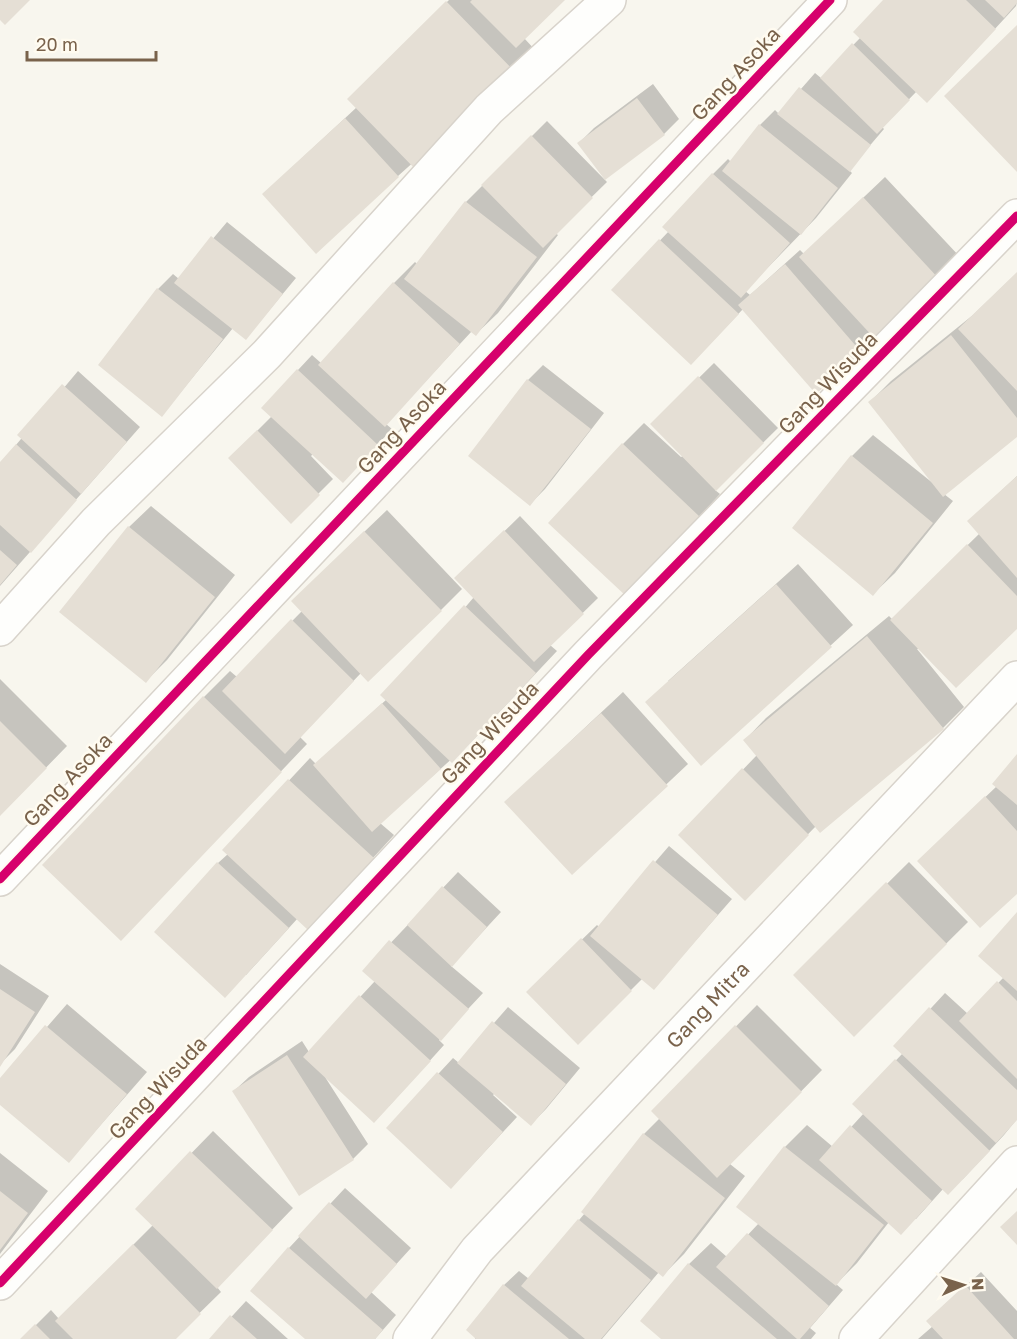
<svg xmlns="http://www.w3.org/2000/svg" width="1017" height="1339" viewBox="0 0 1017 1339" font-family="'Golos Text',sans-serif">
<rect width="100%" height="100%" fill="#f8f6ee"/>
<!-- shadow -->
<path fill="#0003" d="M449 0H563L524 38 537 52 398 176 286 173 357 107 349 99Z
M885 0H1017V2L1016 6 948 80 917 91 882 127 884 129 849 170 852 173 816 218 745 291 750 295 800 250 804 254 885 177 961 258 816 392 743 309 706 348 613 290 669 231 665 227 713 174 728 159 731 162 760 125 775 110 779 114 815 73 821 78 861 37Z
M653 84 679 119 664 134 579 143 594 128Z
M547 121 607 182 555 233 558 235 498 313 476 334 472 331 386 424 392 429 357 467 313 454 311 456 333 479 291 521 230 458 272 416 263 408 298 370 312 355 321 363 394 283 415 262 417 264 466 202Z
M227 222 296 278 246 338 233 328 162 415 158 289 173 274 179 279Z
M1017 273V435L944 494 953 501 895 573 873 594 852 456 873 435 934 484 870 402 891 381 973 315Z
M714 363 778 428 715 490 720 494 648 573 623 444 644 423 681 457 683 456 652 424Z
M543 365 604 413 545 489 530 504 470 456 528 380Z
M78 371 140 427 0 586V464Z
M1017 476V626L917 649 964 707 943 728 816 826 745 899 680 835 757 755 745 740 766 718 889 616 892 619 980 533 969 521Z
M151 506 235 575 167 660 146 681 129 527Z
M387 510 462 589 441 610 361 673 300 737 307 744 147 912 204 697 230 671 237 677 302 611 314 580Z
M520 516 598 598 550 645 557 651 474 739 380 823 394 835 329 906 298 918 246 975 218 863 228 854 224 850 310 758 316 764 387 699 474 597 456 578Z
M798 564 853 625 702 763 668 681Z
M0 679 67 746 0 815Z
M623 692 688 764 572 873 528 781Z
M1017 756V892L940 840 997 786Z
M669 846 732 899 654 988 643 978 578 1043 528 992 597 925 599 927Z
M909 862 968 922 854 1035 795 975Z
M458 872 501 912 451 966 483 993 439 1040 444 1045 389 1106 325 1077 368 1144 353 1159 234 1091 249 1077 302 1041 309 1052 375 981 364 971Z
M1017 914V1119L1004 1135 963 1179 943 1189 916 1219 889 1222 857 1263 836 1284 843 1290 810 1328 816 1333 811 1339H663L689 1264 711 1243 727 1257 759 1223 738 1206 785 1147 807 1125 833 1147 864 1113 854 1104 903 1053 896 1046 945 993 968 1014 1004 977Z
M0 964 49 996 15 1049 0 1064Z
M67 1004 147 1072 69 1161 0 1103V1081Z
M757 1005 822 1070 730 1164 745 1176 684 1254 663 1275 659 1272 602 1339H475L504 1285 519 1271 529 1279 585 1213 644 1134 660 1118 653 1111Z
M508 1007 580 1068 546 1109 531 1124 495 1093 493 1095 517 1117 466 1172 388 1128 453 1058 459 1063Z
M213 1131 293 1208 217 1287 221 1292 173 1339H22L51 1310 59 1319 153 1225 137 1209Z
M0 1153 48 1191 0 1254Z
M345 1188 411 1248 371 1292 396 1315 375 1339H307L289 1248Z
M981 1272 1017 1311V1339H918L933 1326 943 1306Z
M246 1301 288 1339H211Z"/>
<!-- building -->
<path fill="#e5dfd5" d="M0 0H30L5 25 0 20Z
M472 0H565L516 48 470 2Z
M883 0H966L996 29 927 103 853 32Z
M985 0H1017V3L1004 18Z
M446 1 517 74 418 172 347 99Z
M1017 25V172L944 96Z
M852 43 910 100 877 134 820 78Z
M799 87 871 145 850 172 777 114Z
M637 98 665 135 605 180 577 143Z
M345 118 399 177 316 254 262 194Z
M759 124 838 188 801 235 722 171Z
M531 135 593 198 543 248 481 185Z
M712 173 790 243 741 298 662 227Z
M863 197 941 281 876 340 799 257Z
M465 201 537 257 476 336 404 279Z
M211 236 283 294 246 340 174 283Z
M659 239 739 314 691 365 611 290Z
M785 264 862 353 816 394 738 305Z
M1017 272V391L958 329Z
M393 282 460 344 385 427 318 365Z
M157 288 223 339 162 417 98 365Z
M951 335 1017 418V437L943 497 868 402Z
M297 369 378 445 343 483 261 408Z
M698 376 764 443 716 491 650 424Z
M527 379 591 429 530 506 468 456Z
M62 384 127 442 81 494 17 435Z
M257 430 320 495 291 524 228 458Z
M622 443 700 517 627 597 548 523Z
M16 444 77 500 31 553 0 525V462Z
M851 455 933 523 873 596 792 528Z
M1017 476V578L967 521Z
M128 526 215 597 146 683 59 612Z
M504 530 584 614 534 662 454 578Z
M364 531 442 611 368 682 291 601Z
M967 544 1017 596V629L956 688 890 620Z
M0 550 17 565 0 585Z
M776 584 832 647 701 766 645 702Z
M464 605 536 673 452 763 380 695Z
M291 619 354 681 285 754 222 691Z
M867 636 944 729 820 833 743 740Z
M203 696 282 772 121 941 42 865Z
M382 703 441 769 372 832 313 765Z
M601 713 668 786 572 875 504 802Z
M0 721 47 768 0 816Z
M1017 754V805L992 784Z
M742 768 809 835 745 901 678 835Z
M288 779 374 858 308 930 222 850Z
M985 796 1017 831V894L980 928 917 861Z
M653 860 718 915 654 990 590 936Z
M217 862 289 928 225 998 154 932Z
M886 882 947 944 854 1037 793 975Z
M442 886 487 927 452 967 407 925Z
M1017 912V991L978 956Z
M581 938 632 991 578 1045 526 992Z
M389 940 469 1009 441 1041 362 971Z
M997 981 1017 1001V1079L959 1021Z
M0 989 35 1012 0 1067Z
M359 995 431 1061 374 1123 303 1057Z
M929 1007 1017 1090V1120L996 1143 893 1046Z
M492 1021 566 1084 531 1126 457 1063Z
M45 1025 127 1094 69 1163 0 1105V1078Z
M735 1025 802 1092 717 1178 651 1111Z
M287 1055 354 1160 299 1196 232 1091Z
M895 1059 990 1151 948 1195 852 1104Z
M437 1072 503 1132 451 1189 386 1128Z
M850 1125 932 1201 901 1235 819 1160Z
M643 1133 725 1198 663 1277 581 1212Z
M784 1146 884 1225 836 1286 736 1207Z
M190 1151 273 1230 217 1289 135 1209Z
M0 1191 28 1213 0 1250Z
M329 1202 397 1264 366 1299 298 1236Z
M1017 1211V1245L1000 1227Z
M578 1219 651 1280 601 1339H585L521 1286Z
M747 1233 829 1306 800 1339H797L716 1267Z
M133 1244 201 1314 176 1339H73L55 1321Z
M288 1247 383 1330 375 1339H305L250 1291Z
M688 1263 777 1339H661L640 1321Z
M503 1284 569 1339H476L466 1330Z
M965 1285 1014 1339H943L926 1321Z
M230 1315 257 1339H209Z
M35 1324 50 1339H20Z"/>
<g fill="none" stroke-linecap="round" stroke-linejoin="round">
<!-- minor casing -->
<g stroke="#d8d3cb" stroke-width="36">
<g id="minor">
<path d="M0 629 96 522 267 354 489 109 609 0"/>
<path d="M0 879 830 0"/>
<path d="M0 1283 588 655 1017 216"/>
<path id="s1" d="M410 1339 477 1250 1017 678"/>
<path d="M856 1339 1017 1163"/>
</g>
</g>
<!-- minor -->
<use href="#minor" stroke="#fefefc" stroke-width="33"/>
<!-- cycleway casing -->
<g stroke="#fffbf0" stroke-width="13">
<path id="cycleway" d="M0 879 830 0
M0 1283 588 655 1017 216"/>
</g>
<!-- cycleway -->
<use href="#cycleway" stroke="#d6006c" stroke-width="9"/>
</g>
<g text-anchor="middle" stroke-width="5" stroke-linejoin="round" paint-order="stroke">
<!-- street labels -->
<g font-size="21" fill="#79624b" stroke="#fffbf0">
<text transform="translate(736 74) rotate(-47)" y="7">Gang Asoka</text>
<text transform="translate(828 383) rotate(-46)" y="7">Gang Wisuda</text>
<text transform="translate(402 427) rotate(-47)" y="7">Gang Asoka</text>
<text transform="translate(490 733) rotate(-47)" y="7">Gang Wisuda</text>
<text transform="translate(68 780) rotate(-47)" y="7">Gang Asoka</text>
<text dy="7" stroke="none"><textPath href="#s1" startOffset="448">Gang Mitra</textPath></text>
<text transform="translate(158 1088) rotate(-47)" y="7">Gang Wisuda</text>
</g>
</g>
<!-- north arrow -->
<g transform="translate(963 1285) rotate(87)" stroke="#fffbf0" stroke-width="4.5" paint-order="stroke">
<path d="M0-4.5L10 22L0 15L-10 22Z" fill="#79624b"/>
<text y="-9" font-size="16" font-weight="bold" text-anchor="middle" fill="#79624b">N</text>
</g>
<!-- scale -->
<path d="M27 51v9h129v-9" fill="none" stroke="#79624b" stroke-width="3"/>
<text x="36" y="51" font-size="18" fill="#79624b" stroke="#fffbf0" stroke-width="4.5" paint-order="stroke">20 m</text>
</svg>
